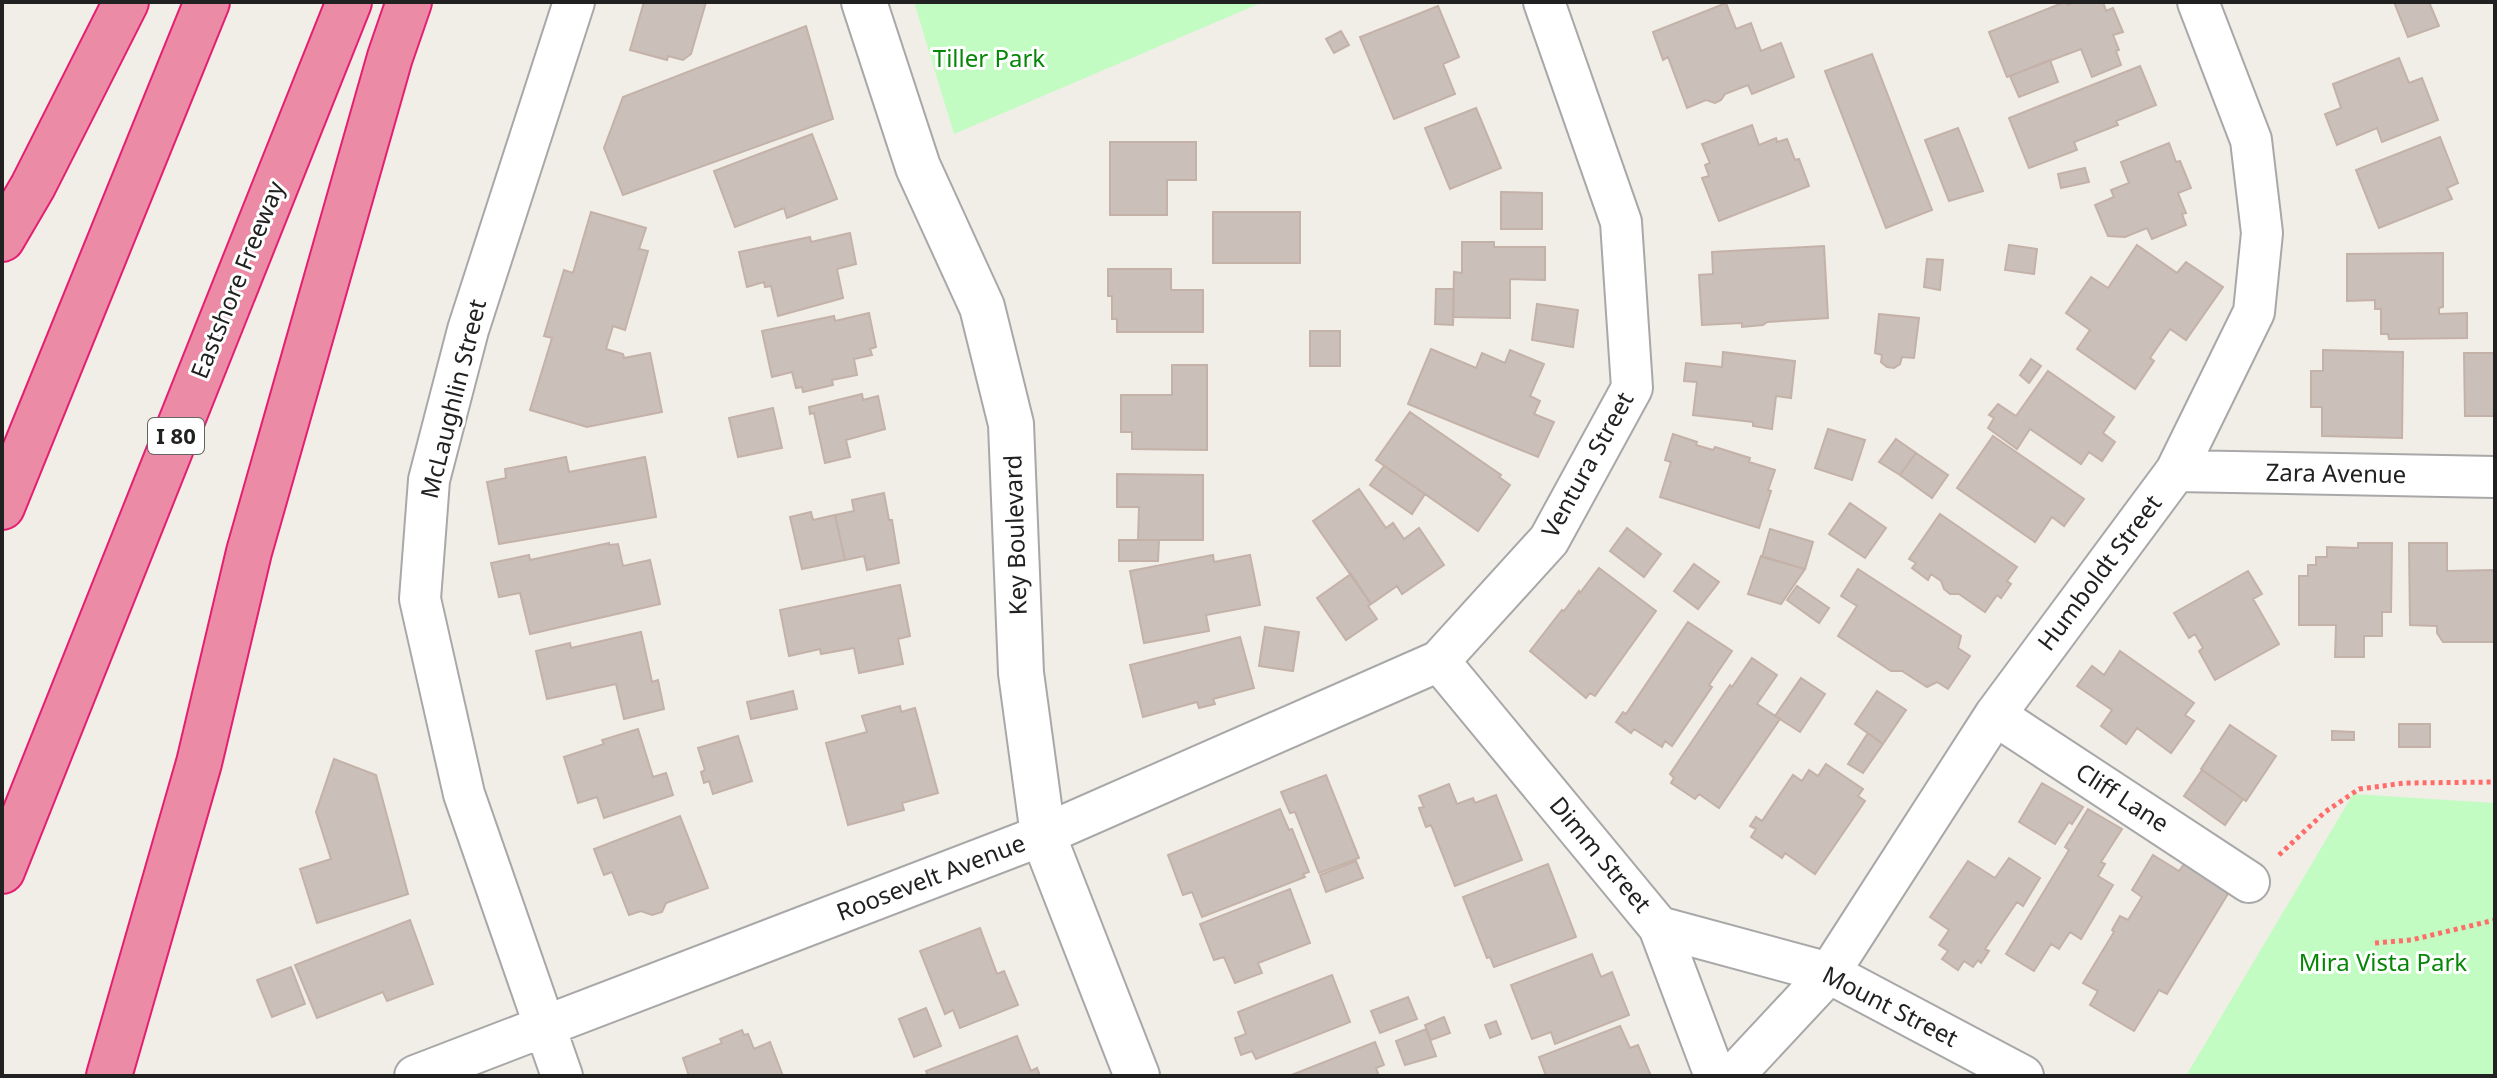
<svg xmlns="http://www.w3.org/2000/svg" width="2497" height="1078" viewBox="0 0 2497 1078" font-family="'Noto Sans',sans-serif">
<rect width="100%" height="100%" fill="#f1ede7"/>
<!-- park -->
<path fill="#c3fcc3" d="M914 2H1263L954 134Z
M2353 794 2495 803V1076H2186Z"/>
<!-- building -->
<path fill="#cabfb9" stroke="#c4b2a8" stroke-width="2" d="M644 2H706L691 54 683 60 668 56 667 60 630 50Z
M2065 2 2068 5 2075 2H2103L2106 11 2113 8 2123 32 2113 35 2119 50 2116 51 2121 65 2092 77 2081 49 2007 77 1989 32Z
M2394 2H2429L2439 26 2408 37Z
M1726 3 1736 29 1751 23 1761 51 1781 43 1794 77 1752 94 1748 85 1725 94 1721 100 1715 103 1706 100 1687 108 1668 57 1663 60 1653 32Z
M1438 6 1459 57 1443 64 1455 94 1394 119 1360 37Z
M806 26 833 119 623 195 604 148 623 97Z
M1341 31 1349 45 1334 53 1326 39Z
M1872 54 1932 210 1886 228 1825 71Z
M2399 58 2409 83 2422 78 2438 120 2382 142 2377 128 2337 145 2325 114 2341 108 2333 84Z
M2050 60 2058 82 2019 97 2010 76Z
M2140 66 2156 105 2116 121 2118 125 2074 142 2077 150 2029 168 2009 118Z
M1476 108 1501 168 1450 189 1425 128Z
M1752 125 1759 145 1776 138 1777 142 1787 139 1795 160 1799 159 1809 186 1719 221 1702 178 1709 176 1705 165 1710 163 1702 144Z
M1958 128 1983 191 1949 201 1925 140Z
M812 134 837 199 787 218 784 208 735 227 714 171Z
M2440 137 2458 183 2447 188 2452 199 2379 228 2356 170Z
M1110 142H1196V180H1167V215H1110Z
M2169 143 2176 162 2180 161 2191 188 2178 193 2186 213 2182 214 2186 225 2152 239 2147 228 2125 237 2108 236 2095 205 2114 197 2111 190 2129 183 2121 162Z
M2085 168 2089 182 2061 188 2058 174Z
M1501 192 1542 193V229H1501Z
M591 212 646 228 639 249 648 251 625 330 613 326 606 349 623 354 624 358 650 353 662 412 587 427 530 410 552 338 544 336 564 270 573 273Z
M1213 212H1300V263H1213Z
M850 233 856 264 837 269 843 298 778 316 771 286 765 287 764 282 747 287 739 252 810 237 811 242Z
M1462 242H1494V247H1545V280L1510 279V318L1453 317 1454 272 1462 273Z
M2009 245 2037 249 2034 274 2005 270Z
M2137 245 2177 273 2186 262 2223 287 2186 340 2170 329 2150 358 2154 361 2135 389 2077 349 2090 330 2066 313 2091 277 2108 288Z
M1824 246 1828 318 1767 322 1763 325 1742 327V323L1702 325 1699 275 1713 274 1712 252Z
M2443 253V307L2439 308V314L2467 313V338L2389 339 2388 334H2381V309H2375V300L2347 301V254Z
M1927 259 1943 260 1940 290 1924 287Z
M1108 269H1171V290H1203V332H1117V319H1112V296H1108Z
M1436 289H1454L1453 325 1435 324Z
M1537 304 1578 310 1573 347 1532 340Z
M869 313 876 347 870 349 872 355 854 359 857 375 832 380 833 385 803 392 802 387 796 388 792 372 772 377 762 331 834 316 835 321Z
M1879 314 1919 318 1914 358 1902 357 1900 364 1894 368 1887 367 1881 362 1882 355 1875 353Z
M1310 331H1340V366H1310Z
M1431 349 1476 368 1482 353 1505 363 1510 350 1544 364 1530 396 1540 401 1534 414 1554 422 1538 457 1408 404Z
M2323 350 2403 352 2402 438 2322 436V407H2311V371H2323Z
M1723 352 1795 361 1791 398 1776 396 1772 429 1753 426V422L1693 415 1697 382 1684 381 1686 363 1722 367Z
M2464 353H2495V416H2465Z
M2031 359 2041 366 2029 383 2020 375Z
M1172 365H1207V450L1132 449V432H1121V395H1172Z
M2048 371 2114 417 2103 433 2115 442 2102 461 2089 452 2081 464 2030 429 2017 449 1988 428 1994 418 1989 415 1998 404 2016 416Z
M862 394 863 400 878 396 885 429 846 440 850 457 825 463 814 413 810 414 809 407Z
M773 408 782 448 738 457 729 418Z
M1410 412 1501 475 1499 477 1510 485 1478 531 1376 460Z
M1828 429 1865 440 1852 480 1815 468Z
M1673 434 1697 442 1696 445 1713 450 1715 447 1750 458 1749 462 1775 470 1768 490 1771 491 1759 528 1660 497 1671 462 1665 460Z
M1993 436 2084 499 2064 526 2052 517 2035 542 1957 488Z
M1896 439 1916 453 1900 475 1879 462Z
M1916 453 1948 475 1932 498 1900 475Z
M566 457 569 472 645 457 656 517 499 544 487 482 506 478 505 469Z
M1384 466 1425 494 1412 514 1370 485Z
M1117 474 1203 475V540H1138L1139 507H1117Z
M1359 489 1386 528 1393 523 1404 539 1419 528 1444 565 1402 594 1397 586 1371 604 1313 521Z
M884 493 889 520H892L899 563 867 570 864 556 845 560 835 515 854 511 852 500Z
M1850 503 1886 528 1865 558 1829 534Z
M811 512 813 520 835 515 845 560 802 569 790 517Z
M1940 514 2017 567 2007 581 2011 584 2001 598 1997 595 1985 612 1959 594H1950L1944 589 1941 581 1931 574 1928 580 1912 568 1916 563 1909 559Z
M1627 528 1661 554 1644 577 1610 551Z
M1770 529 1813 542 1805 569 1762 557Z
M1119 540H1159L1158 561H1119Z
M609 543V545L618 544 623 566 650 560 660 604 530 634 520 593 499 597 491 563 529 555 530 560Z
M2358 543H2392L2391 612H2382V636H2364V657H2335L2336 625H2299V576H2308V565H2316V557H2327V547L2358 548Z
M2409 543H2447V571L2495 570V642H2443L2437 633V626L2410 625Z
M1213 555 1214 562 1250 555 1260 605 1206 615 1209 631 1144 643 1130 571Z
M1761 556 1805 569 1781 604 1748 594Z
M1694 564 1719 582 1698 609 1674 591Z
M1599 568 1656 611 1595 696 1590 693 1586 698 1530 651 1562 610 1564 611 1579 591 1580 593Z
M1858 569 1961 636 1958 648 1970 656 1948 689 1937 682 1927 687 1902 671H1891L1838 636 1857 606 1841 596Z
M2248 571 2262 594 2253 599 2279 644 2215 680 2199 651 2203 648 2195 634 2189 638 2174 613Z
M1351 574 1371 604 1368 606 1377 619 1346 640 1317 598Z
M900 585 910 636 898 639 903 664 859 673 854 648 821 654 820 649 789 656 780 610Z
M1797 586 1829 608 1819 623 1787 600Z
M1688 622 1732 651 1709 685 1712 687 1672 746 1665 741 1662 747 1634 729 1631 733 1616 722 1623 712 1626 714Z
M1265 627 1299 632 1293 671 1259 666Z
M641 632 652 682 658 680 664 709 624 719 616 684 547 699 536 651 570 643 571 648Z
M1240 637 1254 688 1213 699 1215 704 1199 708 1197 702 1143 717 1130 665Z
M2120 651 2194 703 2185 715 2194 721 2171 753 2137 728 2126 744 2101 726 2112 710 2077 686 2092 666 2104 675Z
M1752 658 1777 675 1757 704 1780 719 1719 808 1699 794 1695 799 1671 783 1674 778 1670 774 1730 685 1732 687Z
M1801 678 1825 694 1800 732 1775 716Z
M793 691 797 709 751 719 747 702Z
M1877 691 1906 710 1883 744 1855 724Z
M900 706 901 712 915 708 938 793 902 803 904 810 848 825 826 743 867 732 862 716Z
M2399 724H2430V747H2399Z
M2230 725 2276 756 2246 801 2201 769Z
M638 729 653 777 666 773 673 795 604 818 597 797 578 803 564 757 604 744 602 740Z
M2332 731 2354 732V740H2332Z
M1868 733 1883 744 1863 773 1848 764Z
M738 736 752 781 713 794 709 781 704 783 701 772 705 770 698 748Z
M334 759 376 775 408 894 317 923 300 869 331 859 316 812Z
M1826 764 1863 789 1858 796 1865 801 1815 874 1785 853 1782 858 1751 837 1756 829 1750 826 1756 817 1762 821 1793 775 1802 781 1809 770 1818 776Z
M2202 770 2243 799 2225 825 2184 796Z
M1326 775 1359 858 1319 873 1295 812 1290 813 1281 792Z
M2042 783 2083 807 2072 824 2069 822 2055 844 2019 822Z
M1449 784 1457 804 1473 798 1475 803 1496 795 1522 860 1455 886 1431 825 1426 827 1419 808 1424 807 1419 796Z
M1280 809 1289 830 1292 829 1309 872 1303 874 1305 877 1202 917 1192 892 1183 895 1168 855Z
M2088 809 2122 829 2101 862 2105 864 2098 876 2113 885 2081 939 2070 932 2059 949 2051 944 2034 971 2006 954 2069 850 2065 847Z
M680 816 708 888 666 903 662 912 652 915 641 911 629 915 612 872 604 875 594 849Z
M2153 855 2179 871 2184 864 2229 892 2167 994 2159 990 2134 1031 2090 1005 2098 991 2083 983 2114 932 2112 930 2120 916 2128 920 2142 897 2132 890Z
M2009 858 2040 878 2023 906 2017 902 1985 949 1989 951 1981 963 1978 960 1973 967 1964 961 1958 970 1942 959 1948 951 1939 945 1949 930 1930 917 1968 861 1995 878Z
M1356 861 1363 878 1326 892 1320 875Z
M1548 864 1576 937 1494 967 1490 957 1487 958 1463 897Z
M1290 889 1310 943 1258 963 1262 973 1235 983 1224 957 1214 960 1200 924Z
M410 920 433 984 387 1001 383 992 317 1018 295 965Z
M980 928 997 974 1004 971 1018 1005 960 1028 953 1010 945 1014 920 951Z
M1592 954 1601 977 1612 972 1629 1015 1555 1044 1551 1032 1532 1039 1511 985Z
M291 967 305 1004 272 1017 257 980Z
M1332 975 1350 1022 1256 1059 1252 1051 1241 1055 1235 1038 1246 1034 1238 1012Z
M1408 997 1417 1019 1380 1033 1371 1011Z
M926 1008 941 1046 914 1057 899 1019Z
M1444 1017 1450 1033 1431 1040 1425 1025Z
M1496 1021 1501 1034 1490 1038 1485 1025Z
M1620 1026 1630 1048 1638 1045 1651 1076H1546L1539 1057Z
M1426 1029 1436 1056 1405 1065 1396 1041Z
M742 1030 744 1035 748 1034 754 1049 770 1042 783 1076H689L683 1058 722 1043 720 1039Z
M1017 1036 1031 1071 1037 1068 1040 1076H928L926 1071Z
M1375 1042 1384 1065 1376 1068 1379 1076H1289Z"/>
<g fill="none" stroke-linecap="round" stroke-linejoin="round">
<!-- minor casing -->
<g stroke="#a8a8a8" stroke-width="44">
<path id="minor" d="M2176 471 2495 477
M1439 661 1659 927 1715 1076
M1995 715 2249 882
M1659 927 1829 973 2023 1076
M415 1076 1043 835 1439 661 1549 540 1632 388 1621 222 1544 2
M562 1076 464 794 420 599 429 480 468 330 574 2
M1733 1076 1829 973 1995 715 2176 471 2254 312 2262 233 2251 140 2198 2"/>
</g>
<!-- tertiary casing -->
<g stroke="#a8a8a8" stroke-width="48">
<path id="tertiary" d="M864 2 918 167 982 307 1011 424 1021 673 1043 835 1137 1076"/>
</g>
<!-- motorway casing -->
<g stroke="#e41f72" stroke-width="48">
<path id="motorway" d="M2 239 33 186 126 2
M2 507 207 2
M2 871 349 2
M109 1076 199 763 249 552 390 57 409 2"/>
</g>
<!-- path -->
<path stroke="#ff6d6a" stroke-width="5" stroke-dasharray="4 4" stroke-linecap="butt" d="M2279 855 2325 812 2359 789 2405 783 2495 782
M2375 943 2411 940 2495 920"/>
<!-- minor -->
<use href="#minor" stroke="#fff" stroke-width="40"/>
<!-- tertiary -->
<use href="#tertiary" stroke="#fff" stroke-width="44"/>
<!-- motorway -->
<use href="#motorway" stroke="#ec8ba5" stroke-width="44"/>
</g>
<g text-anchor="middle" stroke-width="6" stroke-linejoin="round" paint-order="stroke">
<!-- shield labels -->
<rect fill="#fff" stroke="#646464" stroke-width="2" x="148" y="418" width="56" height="36" rx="6"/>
<g font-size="22" font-weight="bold" fill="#212121">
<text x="176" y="444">I 80</text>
</g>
<!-- park labels -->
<g font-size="24" fill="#068707" stroke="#fff">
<text x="989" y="67">Tiller Park</text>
<text x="2383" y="971">Mira Vista Park</text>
</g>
<!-- street labels -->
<g font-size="24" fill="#212121" stroke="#fff">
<text transform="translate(238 280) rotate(-68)" y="8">Eastshore Freeway</text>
<text transform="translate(454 399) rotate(-76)" y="8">McLaughlin Street</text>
<text transform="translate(1588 465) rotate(-61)" y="8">Ventura Street</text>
<text transform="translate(2336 474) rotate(1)" y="8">Zara Avenue</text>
<text transform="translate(1016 535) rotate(-92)" y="8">Key Boulevard</text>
<text transform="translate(2100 573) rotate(-53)" y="8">Humboldt Street</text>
<text transform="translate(2122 798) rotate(33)" y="8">Cliff Lane</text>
<text transform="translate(1600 855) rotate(50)" y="8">Dimm Street</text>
<text transform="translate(931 878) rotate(-21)" y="8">Roosevelt Avenue</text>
<text transform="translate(1890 1007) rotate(27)" y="8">Mount Street</text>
</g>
</g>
<!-- border -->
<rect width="2497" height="1078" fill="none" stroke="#212121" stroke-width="8"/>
</svg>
